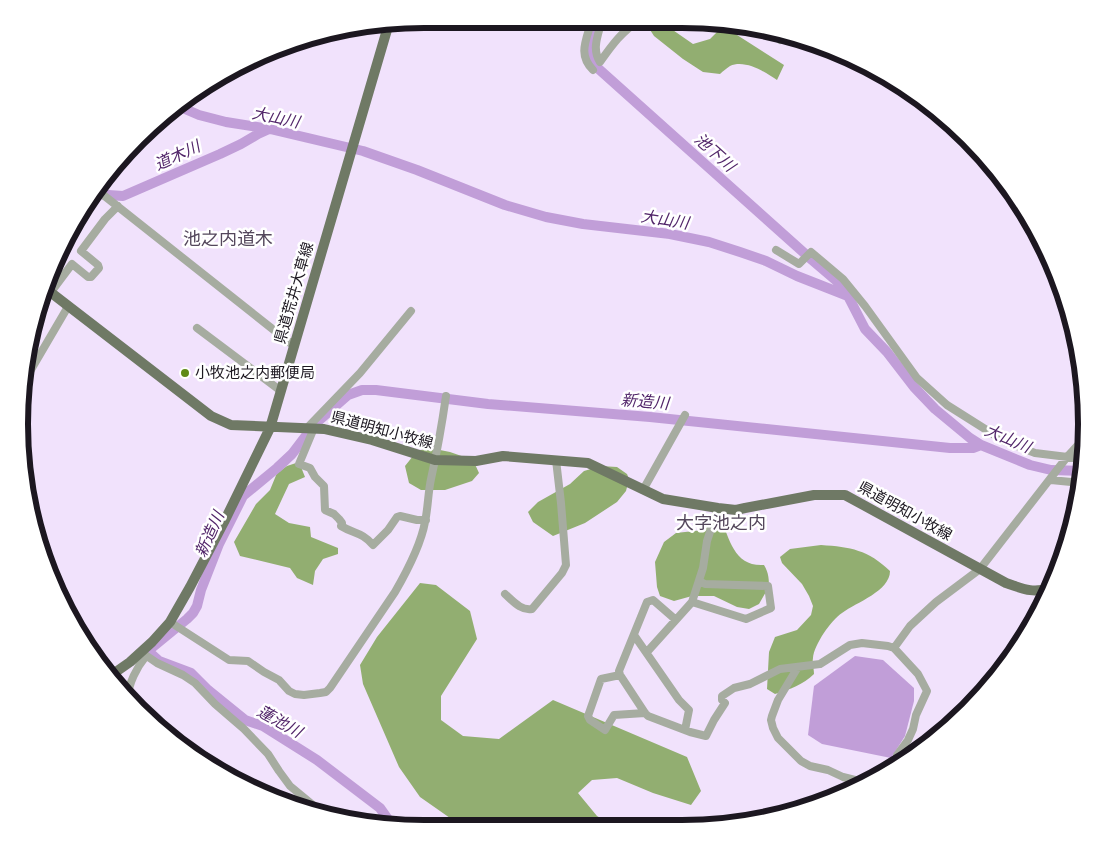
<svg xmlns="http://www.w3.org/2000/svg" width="1106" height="847" viewBox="0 0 1106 847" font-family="'Varela Round','Noto Sans JP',sans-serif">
<rect width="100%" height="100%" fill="#f1e2fc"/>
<!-- forest -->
<path fill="#92ae71" d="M650 19H661L667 26 693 44 710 39 723 26 784 65 777 80C765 72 745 59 730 66 727 68 723 71 720 74L703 72 683 59 654 36 645 22Z
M430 448 450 452 473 460 479 473 472 481 445 490H421L409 483 405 466 417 451Z
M296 463 301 467 305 477 289 484 275 514 289 523 310 527 311 537 338 548V554L323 559 315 571 313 585 297 578 290 568 240 556 234 542 256 504 270 490 277 473 287 466Z
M601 466 617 467 627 474 629 479 626 491 617 502 585 523 553 536 533 522 528 512 538 502 570 484 584 471Z
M718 515 721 517C729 540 735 567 764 565 769 573 769 580 769 590H767L759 604 749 609 737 607 714 596H692L674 601 660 596 657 587 655 562 664 542 676 533 703 530 712 524Z
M821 545C851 547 868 550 890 571 890 591 857 602 842 613 831 620 814 645 813 658 812 663 814 669 814 674 803 685 790 689 775 694L767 689 769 652 775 637 797 630 811 615 813 606 809 596 802 584 782 563 780 557 790 549Z
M420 583 436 585 470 611 477 639 441 696V720L463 736 499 739 553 700 687 757 701 791 691 805 653 793 617 778 592 780 578 793 597 816 612 825H460L420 797 399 767 363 684 360 665 377 637Z"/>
<!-- water -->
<path fill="#c19ed8" d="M855 656 883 660 914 688V701L905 736 891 758 822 744 808 735 814 686Z"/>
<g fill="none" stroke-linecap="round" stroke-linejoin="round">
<!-- river -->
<path stroke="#c19ed8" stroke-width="10" d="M597 25C593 38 586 51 592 63L812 260 839 283 848 296 865 329 887 352 914 387 935 409 970 438 981 445 1030 465 1051 470 1083 471
M178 106 199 115 226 122 270 129 363 151 417 170 505 205 546 217 583 224 670 234 709 242 740 252 766 261 797 276 848 296
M94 194 123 196 220 154 241 144 258 134 269 129
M316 423 348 395 362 390H376L488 404 650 417 950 448H973L981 445
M148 651 159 661 191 673 208 690 245 720 263 726 317 760 380 808 392 825
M148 651 187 619 193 613 197 606 201 590 219 544 243 496 277 468 292 454 308 433"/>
<!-- minor -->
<path stroke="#a6aca0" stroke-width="8" d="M592 19C587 39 577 54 593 70
M602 19C599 34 591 48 600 62 612 45 622 31 641 19
M770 30 780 40
M97 190 294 346
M776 250 799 264 811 252 843 279 865 306 917 378 947 405 1004 441 1035 453 1084 459
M51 292 72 264 88 277H91L99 268 98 265 81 251 105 219 118 206
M197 328 281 391
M25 380 66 310 67 305
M307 428 360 373 411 311
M314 428 299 464 310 468 315 477 324 486 325 510 334 514 339 519 342 523 341 526C354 534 362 532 373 545L388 530 397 517 400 516 417 520H426
M1051 480 1081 483
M643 490 685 415
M505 594C513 601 521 611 532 609L562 573 566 565 561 503 556 460
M692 602 746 619 771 608 768 586 705 584 699 581
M676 620 653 600 647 602 619 671 620 675 645 713 648 716 690 732 706 736 714 720 725 703 722 700V696L734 688 750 684 780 669 820 664 850 645 862 643 888 646 894 648 918 674 927 691 916 715 913 729 908 740 897 755 898 765
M170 622 229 660 248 661 264 672 279 680 289 691 295 694 304 695 320 693 326 692 330 688 395 592C406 573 421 544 425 522 428 508 428 493 431 479 437 452 442 424 446 396
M634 635 679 700 689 710 685 730
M894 648 910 626 936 602 980 569 1067 457 1078 445 1086 440
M141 652 157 663 183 675 195 683 215 704 244 729 268 754 279 771 290 786 319 810 324 812
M647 652 692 602 703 568 707 541 718 508
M798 667 778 700 772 716 771 720 773 728 778 738 801 761 810 766 828 770 843 777 863 782
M620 675 601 679 588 716 590 720 605 730 614 715 645 713
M128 698C128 684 137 667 146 656"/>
<!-- major -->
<path stroke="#6f7965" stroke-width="10" d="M45 288 211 416 231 425 324 429 372 440 435 460 476 461 503 456 588 463 663 499 718 508 736 510 745 508 814 495H845L1006 583C1023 589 1034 594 1052 587
M110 676 130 662 152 642 170 622 190 587 224 522 270 428 389 23"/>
</g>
<!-- markers -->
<circle fill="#608a17" stroke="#fff" stroke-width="2" cx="185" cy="373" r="5"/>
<g text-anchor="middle" stroke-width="5" stroke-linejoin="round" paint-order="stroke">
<!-- street labels -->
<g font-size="15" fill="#1c1720" stroke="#fff">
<text transform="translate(294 293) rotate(-74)" y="5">県道荒井大草線</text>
<text transform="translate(382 430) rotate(15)" y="5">県道明知小牧線</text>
<text transform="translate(905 511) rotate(29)" y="5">県道明知小牧線</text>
</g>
<!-- poi labels -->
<g font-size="15" fill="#1c1720" stroke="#fff" text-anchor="start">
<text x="195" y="378">小牧池之内郵便局</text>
</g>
<!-- water labels -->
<g font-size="16" font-style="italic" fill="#52266a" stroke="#fff">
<text transform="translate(276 117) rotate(12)" y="6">大山川</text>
<text transform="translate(715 152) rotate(42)" y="6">池下川</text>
<text transform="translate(177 155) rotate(-25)" y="6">道木川</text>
<text transform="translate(665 219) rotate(9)" y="6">大山川</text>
<text transform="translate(645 401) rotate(5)" y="6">新造川</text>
<text transform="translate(1008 438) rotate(23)" y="6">大山川</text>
<text transform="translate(209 534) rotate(-66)" y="6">新造川</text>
<text transform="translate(280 721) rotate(29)" y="6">蓮池川</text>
</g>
<!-- quarter labels -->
<g font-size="18" fill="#54475c" stroke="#fff">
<text x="228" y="245">池之内道木</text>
<text x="721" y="529">大字池之内</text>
</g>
</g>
<!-- crop -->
<path d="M0 0H1106V847H0ZM424 28H682A396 396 0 0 1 1078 424V424A396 396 0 0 1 682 820H424A396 396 0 0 1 28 424V424A396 396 0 0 1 424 28Z" fill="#fff" fill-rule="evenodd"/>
<path fill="none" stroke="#1c1720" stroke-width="6" d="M424 28H682A396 396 0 0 1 1078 424V424A396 396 0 0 1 682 820H424A396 396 0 0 1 28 424V424A396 396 0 0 1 424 28Z"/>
</svg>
